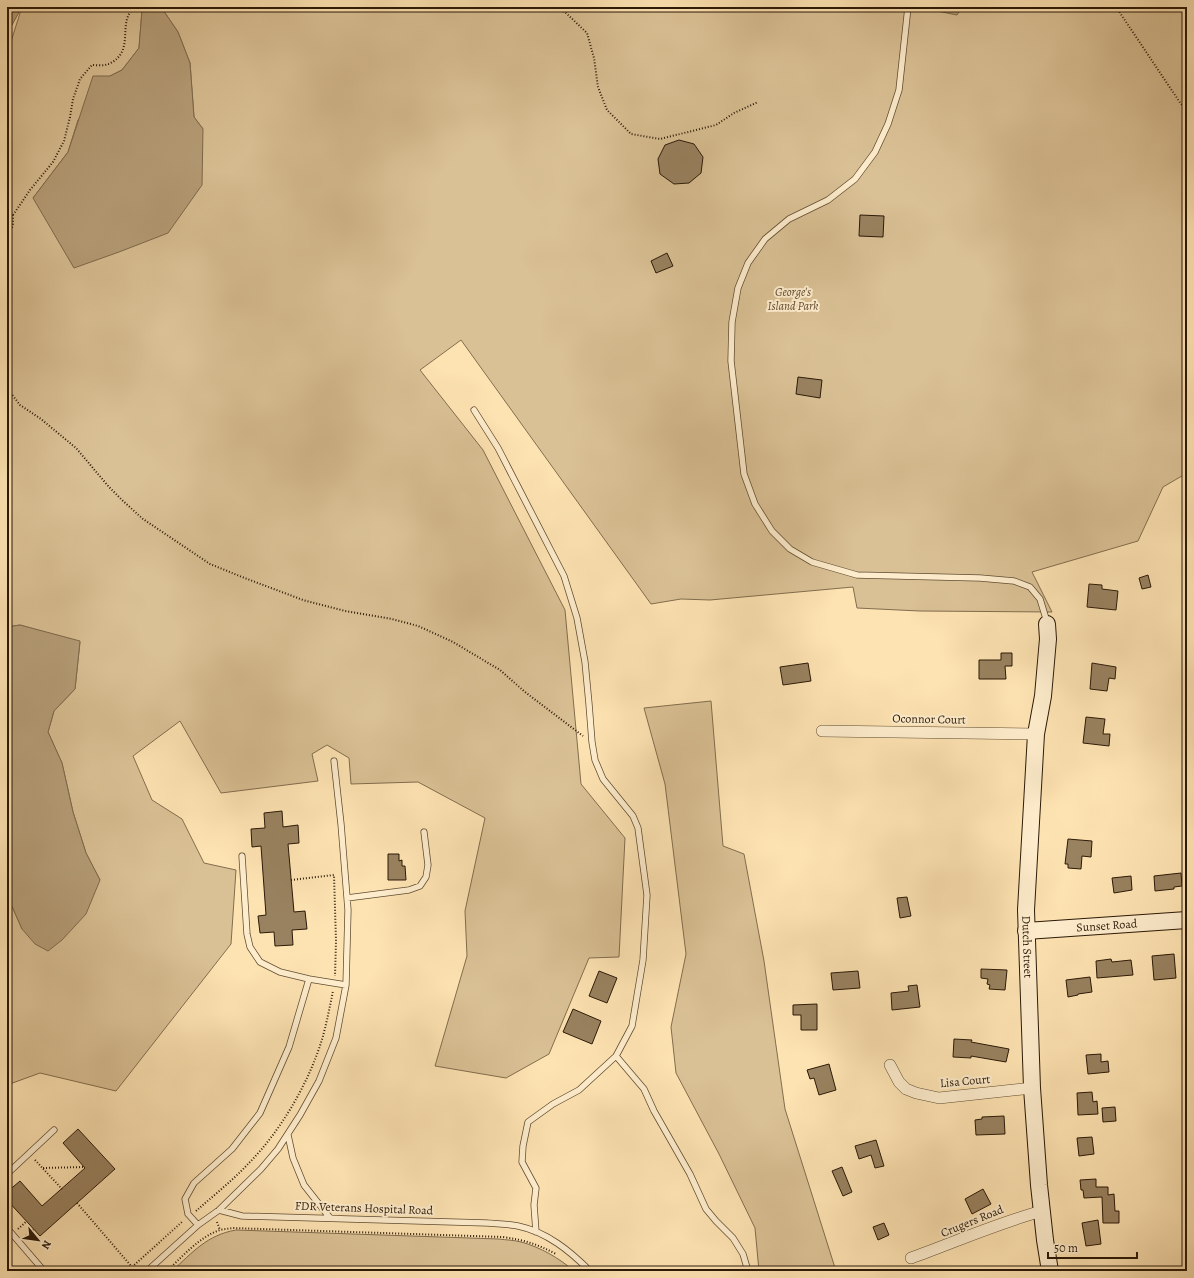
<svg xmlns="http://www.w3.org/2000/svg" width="1194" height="1278" viewBox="0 0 1194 1278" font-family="Alegreya,serif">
<rect width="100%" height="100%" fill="#fee3b2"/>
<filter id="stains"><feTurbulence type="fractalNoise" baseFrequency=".005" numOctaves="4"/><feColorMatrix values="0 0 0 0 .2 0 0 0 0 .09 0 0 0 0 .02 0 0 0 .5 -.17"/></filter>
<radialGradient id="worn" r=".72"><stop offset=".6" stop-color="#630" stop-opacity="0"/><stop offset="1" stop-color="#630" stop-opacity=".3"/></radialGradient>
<!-- green -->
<path fill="#dac195" stroke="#826d4e" d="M22 7H147L142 10 139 48 122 70 110 76 78 120 68 152 33 198 203 129 194 117 190 63 178 32 161 7H1187V473L1163 487 1138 541 1032 572 1052 612 920 611 857 608 853 587 710 600 681 599 651 604 461 340 420 370 483 450 565 610 581 784 625 838 619 957 589 958 549 1054 506 1078 435 1066 467 956 465 911 485 818 418 782 351 784 349 758 327 745 312 754 318 781 221 793 180 721 133 756 152 800 182 819 204 863 236 870 231 944 116 1091 40 1073 7 1085V895L22 929 100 880 86 853 73 812 62 763 48 732 54 711 75 689 80 642 20 625 7 627V54Z
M711 701 723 846 744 854 764 961 785 1109 836 1271H759L755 1228 719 1154 676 1073 671 1027 686 954 665 784 644 708Z
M236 1230 499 1239C506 1240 514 1240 521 1242 540 1247 559 1258 574 1271H172C193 1252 207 1235 236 1230Z"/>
<!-- water -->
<path fill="#b69e78" stroke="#7e694b" d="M7 7H22L7 34Z
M147 7H161L178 32 190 63 194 117 203 129 202 185 168 233 119 252 74 268 33 198 68 152 93 76H110L122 70 139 48 142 10Z
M936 7H962L957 15 937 11Z
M20 625 80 641 75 689 54 711 48 732 62 763 73 812 86 853 100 880 86 914 62 940 48 951 35 944 22 929 7 895V627Z"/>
<!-- building -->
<path fill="#998260" stroke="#2b1907" d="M679 140 694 144 703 157 701 173 689 183 674 184 660 174 658 159 665 145Z
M860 215 884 216 883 237 859 236Z
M667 253 673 266 656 273 651 261Z
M798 377 822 380 820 398 796 394Z
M1148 575 1151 587 1142 589 1139 578Z
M1089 584 1102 585V589L1118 591 1116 610 1087 607Z
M1001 653H1012V666H1005L1006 679H979V660H1001Z
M808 663 811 681 783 685 780 667Z
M1092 663 1116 667 1115 679 1109 678 1107 691 1090 689Z
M1086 717 1105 719 1103 734H1110L1109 746 1083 743Z
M282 811 283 827 298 825 299 843 288 844 294 912 305 911 307 929 292 930 293 945 275 946 274 932 260 933 258 916 266 915 261 846 252 847 251 829 265 828 264 813Z
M1068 839 1092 841 1091 857 1082 856 1081 869 1068 868V864H1065Z
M388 854H399V861L402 860V866H405L406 880H388Z
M1181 873 1182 886 1174 887V889L1155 891 1154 876Z
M1131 876 1132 890 1114 893 1112 878Z
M907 897 911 916 900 918 897 898Z
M1174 954 1176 978 1154 980 1152 956Z
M1111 959 1112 962 1131 960 1133 975 1097 978 1096 961Z
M981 969 1007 970 1005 990 989 989 990 985 987 984 988 979 981 978Z
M599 971 617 978 607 1003 589 996Z
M858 971 860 988 833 990 831 973Z
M1090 977 1092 992 1078 994V995L1068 997 1066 980Z
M917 985 920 1007 892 1010 891 993 909 991 908 986Z
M817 1004V1030H801V1015H793V1005Z
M573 1009 601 1021 592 1044 563 1032Z
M954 1039 972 1040 971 1042 1009 1049 1006 1062 971 1056V1058L953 1057Z
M1101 1054V1062L1108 1061 1109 1072 1088 1074 1086 1055Z
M829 1064 836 1090 819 1095 814 1078 810 1079 807 1070Z
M1092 1092 1093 1102 1097 1101 1098 1114 1078 1115 1077 1093Z
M1115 1107 1116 1121 1103 1122 1102 1108Z
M1004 1116 1005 1134 976 1135 975 1120 982 1119V1117Z
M78 1129 115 1169 40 1236 7 1200V1192L20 1181 42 1206 85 1168 63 1143Z
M1092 1137 1094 1154 1079 1156 1077 1138Z
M876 1140 884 1166 875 1168 871 1155 859 1159 855 1146Z
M842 1167 852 1192 843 1196 832 1171Z
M1096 1179V1187H1108V1195L1114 1194 1115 1211H1119V1223H1103L1102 1197 1084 1198 1083 1190H1081L1080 1180Z
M983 1189 991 1204 972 1214 965 1199Z
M1098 1220 1101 1244 1086 1246 1082 1223Z
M884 1223 889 1235 878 1240 873 1227Z"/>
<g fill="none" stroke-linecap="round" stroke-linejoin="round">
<!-- lane casing -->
<g stroke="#604c32" stroke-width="7">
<path id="lane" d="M908 7 899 90 888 124 875 152 855 179 828 200 789 219 765 239 748 263 738 288 732 322 731 361 744 474 755 504 772 531 790 549 812 562 857 575 980 578 1014 581 1030 587 1040 599 1047 622
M474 410 498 448 564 576 577 618 585 662 589 704 592 742 595 760 603 779 633 816 638 828 647 895 643 960 632 1026 616 1056 579 1090 553 1104 528 1122 523 1146 522 1162 536 1188 534 1205 536 1232
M242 856 247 934 250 947 260 962 280 972 309 979
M347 898 409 890 420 886 426 877 428 865 424 832
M616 1056 644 1089 654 1111 690 1174 706 1209 716 1221 733 1238 743 1254 748 1271
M288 1135 293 1158 304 1185 330 1218
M7 1174 54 1130
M219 1210 242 1216 487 1223C497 1224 508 1224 518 1226 547 1232 570 1251 590 1271
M198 1225 188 1214 185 1199 194 1183 232 1149 260 1113 289 1047 309 979 346 985
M7 1228 44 1271
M147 1271 198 1225 219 1210 261 1169 278 1149 300 1115 319 1081 336 1038 346 985 348 910 341 824 334 761"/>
</g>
<!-- street casing -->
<g stroke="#604c32" stroke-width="12">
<path id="street" d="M822 731 1036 734
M890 1065 899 1082 906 1089 916 1093 939 1098 1032 1088
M911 1258C955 1242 998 1223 1042 1211"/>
</g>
<!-- secondary casing -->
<g stroke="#2b1907" stroke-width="18">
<g id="secondary">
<path id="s1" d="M1047 624 1048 639 1043 696 1036 734 1026 910 1032 1088 1039 1185 1045 1240 1050 1271"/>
<path id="s2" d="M1026 931 1187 920"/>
</g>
</g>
<!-- path -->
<path stroke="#2b1907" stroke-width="2" stroke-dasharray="1 2" stroke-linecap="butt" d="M555 7 566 13 587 33 594 58 598 87 607 110 631 134 660 139 716 125 734 113 758 102
M1116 7 1181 104 1187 110
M7 208 13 215V225L7 240
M13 215 30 190 53 162 64 141 70 117 73 99 80 79 92 65C97 65 104 66 108 64 110 64 112 62 114 61 134 47 117 21 135 7
M7 388 20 405 41 419 76 448 109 487 123 501 143 519 210 564 242 577 303 600 345 611 392 619 418 626 453 642 500 670 525 692 583 736
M291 880 334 875 336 941 335 976
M35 1160 62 1189
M43 1168 85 1167
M77 1203 132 1267 127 1271
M196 1211C213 1196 232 1181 248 1164 281 1131 310 1081 323 1036 327 1021 330 1006 333 991
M217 1222 220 1230
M18 1229 27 1221
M26 1236 34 1229
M132 1267 183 1221
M167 1271C182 1257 199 1237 220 1230 224 1229 228 1229 232 1228L503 1237C524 1240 537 1244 556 1254"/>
<!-- lane -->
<use href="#lane" stroke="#feedcd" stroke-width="5.5"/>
<!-- street -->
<use href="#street" stroke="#feedcd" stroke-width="11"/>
<!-- secondary -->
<use href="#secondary" stroke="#feedcd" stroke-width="16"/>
</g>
<g text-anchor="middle" stroke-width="4" stroke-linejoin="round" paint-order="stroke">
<!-- park labels -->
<g font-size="12" font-style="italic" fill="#604b32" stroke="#feedcd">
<text x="793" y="296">George's<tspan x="793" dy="14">Island Park</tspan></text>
</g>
<!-- street labels -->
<g font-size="12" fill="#2b1907" stroke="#feedcd">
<text transform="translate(929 719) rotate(1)" y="4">Oconnor Court</text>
<text dy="4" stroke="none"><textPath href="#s2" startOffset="81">Sunset Road</textPath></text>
<text dy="4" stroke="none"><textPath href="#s1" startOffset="324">Dutch Street</textPath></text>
<text transform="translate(965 1081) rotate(-5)" y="4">Lisa Court</text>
<text transform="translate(364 1208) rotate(2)" y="4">FDR Veterans Hospital Road</text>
<text transform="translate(972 1221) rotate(-22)" y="4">Crugers Road</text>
</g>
</g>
<!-- margin -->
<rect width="1194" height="1278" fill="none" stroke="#fee3b2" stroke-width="24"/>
<rect x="8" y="8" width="1178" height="1262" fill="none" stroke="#2b1907" stroke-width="2"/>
<rect x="12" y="12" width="1170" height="1254" fill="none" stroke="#2b1907"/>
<!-- north arrow -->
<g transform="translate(38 1240) rotate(119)" stroke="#feedcd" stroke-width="3" paint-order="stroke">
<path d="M0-3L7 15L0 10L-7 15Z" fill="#2b1907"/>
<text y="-6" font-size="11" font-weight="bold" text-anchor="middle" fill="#2b1907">N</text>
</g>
<!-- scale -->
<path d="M1048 1252v6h89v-6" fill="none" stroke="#2b1907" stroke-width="2"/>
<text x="1054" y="1252" font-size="12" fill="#2b1907" stroke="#feedcd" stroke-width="3" paint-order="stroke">50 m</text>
<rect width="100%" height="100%" filter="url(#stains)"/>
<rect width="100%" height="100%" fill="url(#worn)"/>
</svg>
